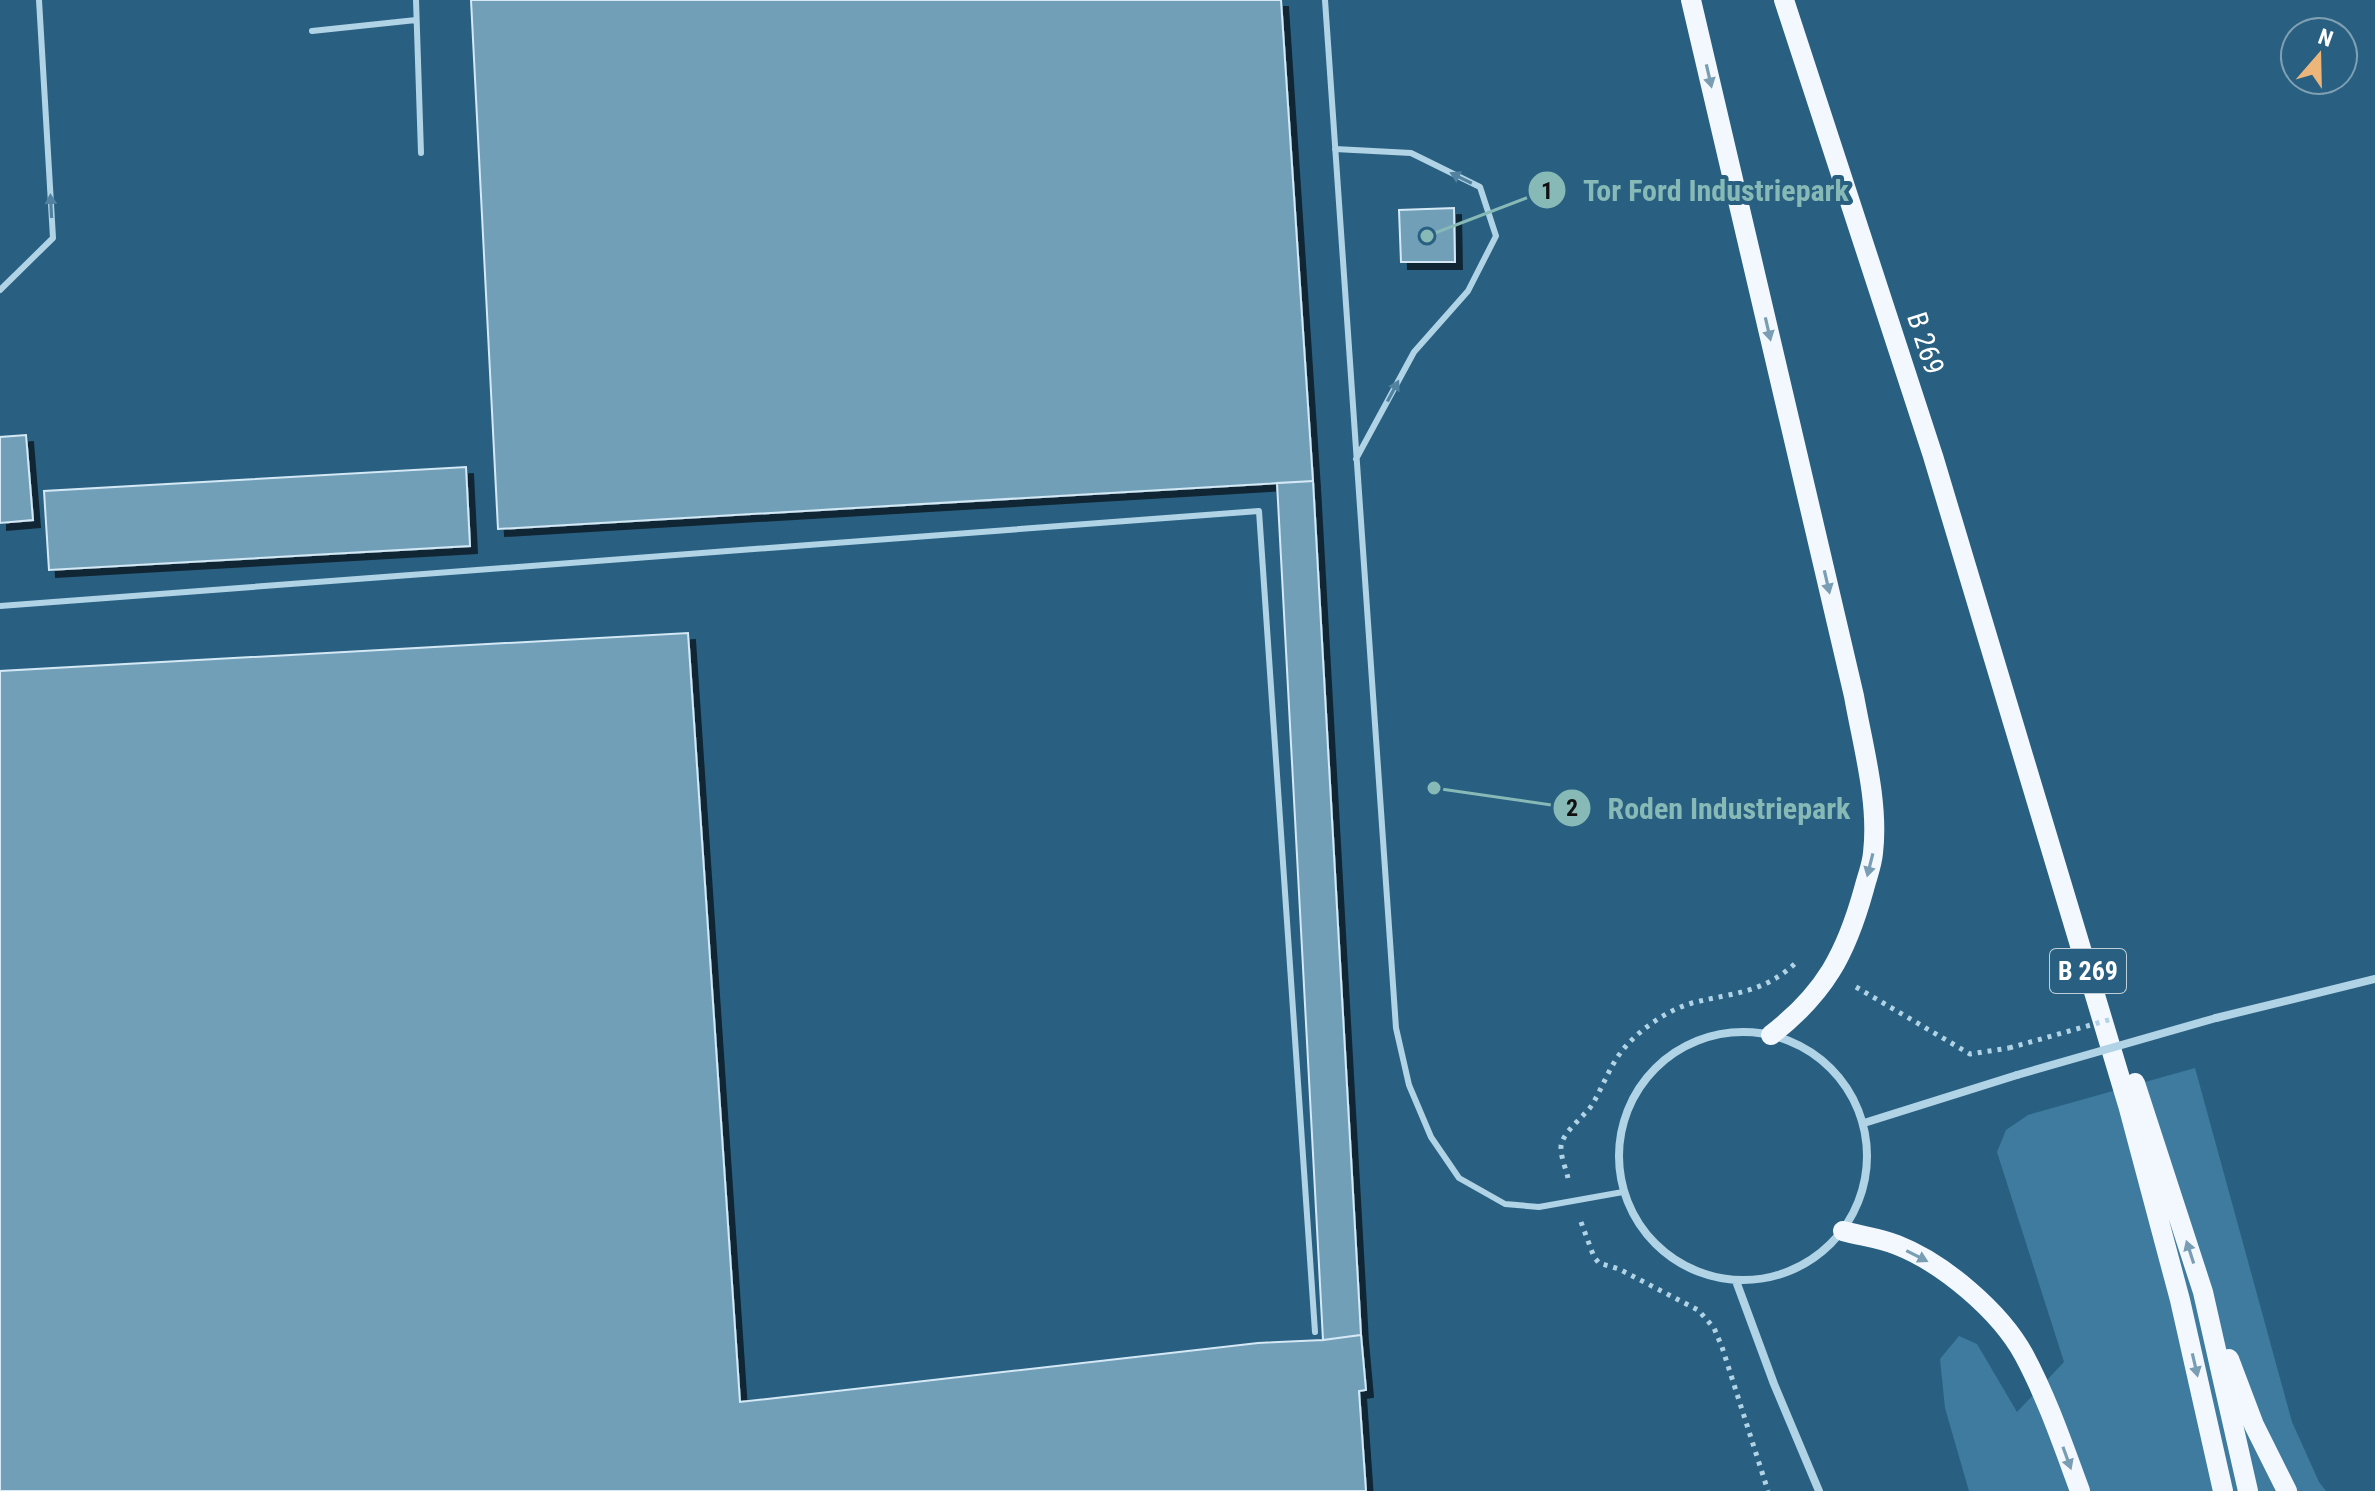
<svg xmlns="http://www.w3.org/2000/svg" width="2375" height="1491" viewBox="0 0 2375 1491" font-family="'Roboto Condensed',sans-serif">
<defs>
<filter id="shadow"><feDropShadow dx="7" dy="7" stdDeviation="0" flood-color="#0009"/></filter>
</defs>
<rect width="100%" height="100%" fill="#296081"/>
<!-- green -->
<path fill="#3e7b9e" d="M2195 1068 2292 1422 2319 1482 2326 1491H1969L1945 1408 1940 1359 1959 1336 1977 1344 2017 1412 2064 1362 1997 1152 2006 1130 2028 1115Z"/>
<!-- building -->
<path fill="#719fb8" stroke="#d4e9f5" stroke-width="2" filter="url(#shadow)" d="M471 0H1281L1313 481 498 529Z
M1454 208 1455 262H1401L1399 210Z
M26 435 33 520 0 523V437Z
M466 467 470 546 49 570 44 491Z
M1313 481 1361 1335 1323 1340 1277 483Z
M688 633 740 1402 1258 1343 1323 1340 1361 1335 1366 1390 1359 1391 1366 1491H0V671Z"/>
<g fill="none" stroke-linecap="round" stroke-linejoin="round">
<!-- path -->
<path stroke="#b1d3e6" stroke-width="5" stroke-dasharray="4 6" stroke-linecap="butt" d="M1856 987 1970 1054 2009 1048
M1568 1178C1566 1169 1561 1158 1561 1148 1560 1134 1584 1117 1592 1105 1604 1085 1610 1064 1626 1046 1642 1028 1668 1010 1692 1003 1735 992 1763 994 1798 961
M1581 1222 1594 1257 1599 1263 1619 1269 1698 1310 1714 1328 1722 1347 1768 1491"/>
<!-- lane -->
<path stroke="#b1d3e6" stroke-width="6" d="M416 0 421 153
M1325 0 1396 1028 1409 1085 1431 1137 1459 1178 1505 1204 1539 1207 1623 1192
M312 31 416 20
M1335 149 1411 153 1480 187 1496 236 1468 291 1414 352 1356 459
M0 290 53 238 39 0
M0 606 1259 511 1315 1332"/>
<!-- street -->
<path stroke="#b1d3e6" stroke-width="8" d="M2216 1018 2375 979
M1619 1156a124 124 0 1 1 248 0a124 124 0 1 1-248 0Z
M1864 1123 2017 1075
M1736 1281 1774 1384 1819 1491"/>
<!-- primary -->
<path stroke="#f2f8fd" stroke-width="20" d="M1691 0 1854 696C1863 747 1879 802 1873 853 1872 865 1867 877 1864 889 1846 954 1825 993 1771 1035
M1784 0 1933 456 2128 1105 2180 1300 2223 1491
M2135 1083 2203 1292 2248 1491
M1843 1231C1861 1236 1880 1238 1897 1245 1943 1263 2000 1311 2024 1355 2047 1398 2063 1445 2080 1491
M2229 1359 2254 1425 2287 1491"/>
<!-- path-bridge -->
<path stroke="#b1d3e6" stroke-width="5" stroke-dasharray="4 6" stroke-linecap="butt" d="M2009 1048 2112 1019"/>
<!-- street-bridge -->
<path stroke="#b1d3e6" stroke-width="8" d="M2017 1075 2216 1018"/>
</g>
<!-- one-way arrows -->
<defs><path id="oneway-solid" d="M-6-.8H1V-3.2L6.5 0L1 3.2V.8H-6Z" transform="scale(2)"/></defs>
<g fill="#799db3">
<use href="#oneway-solid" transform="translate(1709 76) rotate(77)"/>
<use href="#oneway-solid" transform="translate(1768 329) rotate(77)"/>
<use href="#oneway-solid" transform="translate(1827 582) rotate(77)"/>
<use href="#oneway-solid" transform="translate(1870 865) rotate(104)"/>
<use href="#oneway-solid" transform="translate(2190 1252) rotate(-108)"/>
<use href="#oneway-solid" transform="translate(1917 1256) rotate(27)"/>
<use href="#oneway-solid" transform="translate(2195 1365) rotate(77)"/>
<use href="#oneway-solid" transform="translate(2067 1458) rotate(70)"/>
</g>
<g fill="#52829f">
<use href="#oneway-solid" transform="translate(1461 178) rotate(-154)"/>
<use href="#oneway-solid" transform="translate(51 206) rotate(-93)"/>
<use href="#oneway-solid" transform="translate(1393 391) rotate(-62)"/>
</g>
<g text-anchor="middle" stroke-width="8" stroke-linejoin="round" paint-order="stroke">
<!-- shield labels -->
<rect fill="#296081" stroke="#bfcfd9" stroke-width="2" x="2050" y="949" width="76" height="44" rx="6"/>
<g font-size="26" font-weight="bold" fill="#fff">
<text x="2088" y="980">B 269</text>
</g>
<!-- street labels -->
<g font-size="28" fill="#fff" stroke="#296081">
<text transform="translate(1926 343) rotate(72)" y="10">B 269</text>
</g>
</g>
<!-- callouts -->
<path fill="none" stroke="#87bab6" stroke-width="3" d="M1427 236L1547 190M1434 788L1572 808"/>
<g fill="#87bab6" stroke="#296081" stroke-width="3">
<circle cx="1427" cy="236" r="8"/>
<circle cx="1434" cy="788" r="8"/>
<circle cx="1547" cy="190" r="20"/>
<circle cx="1572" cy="808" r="20"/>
</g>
<g font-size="24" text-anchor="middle" font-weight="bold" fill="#111">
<text x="1547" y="199">1</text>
<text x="1572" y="816">2</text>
</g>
<g font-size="30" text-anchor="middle" font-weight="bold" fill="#87bab6" stroke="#296081" stroke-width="8" stroke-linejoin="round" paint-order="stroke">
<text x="1716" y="201">Tor Ford Industriepark</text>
<text x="1729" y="819">Roden Industriepark</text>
</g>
<!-- north arrow -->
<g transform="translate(2319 56) rotate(20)"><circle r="38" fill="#296081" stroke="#7fa0b3" stroke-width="2"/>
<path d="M0-6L14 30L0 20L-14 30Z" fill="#ecb579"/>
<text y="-12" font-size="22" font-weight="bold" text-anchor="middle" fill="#ffffff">N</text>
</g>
</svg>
